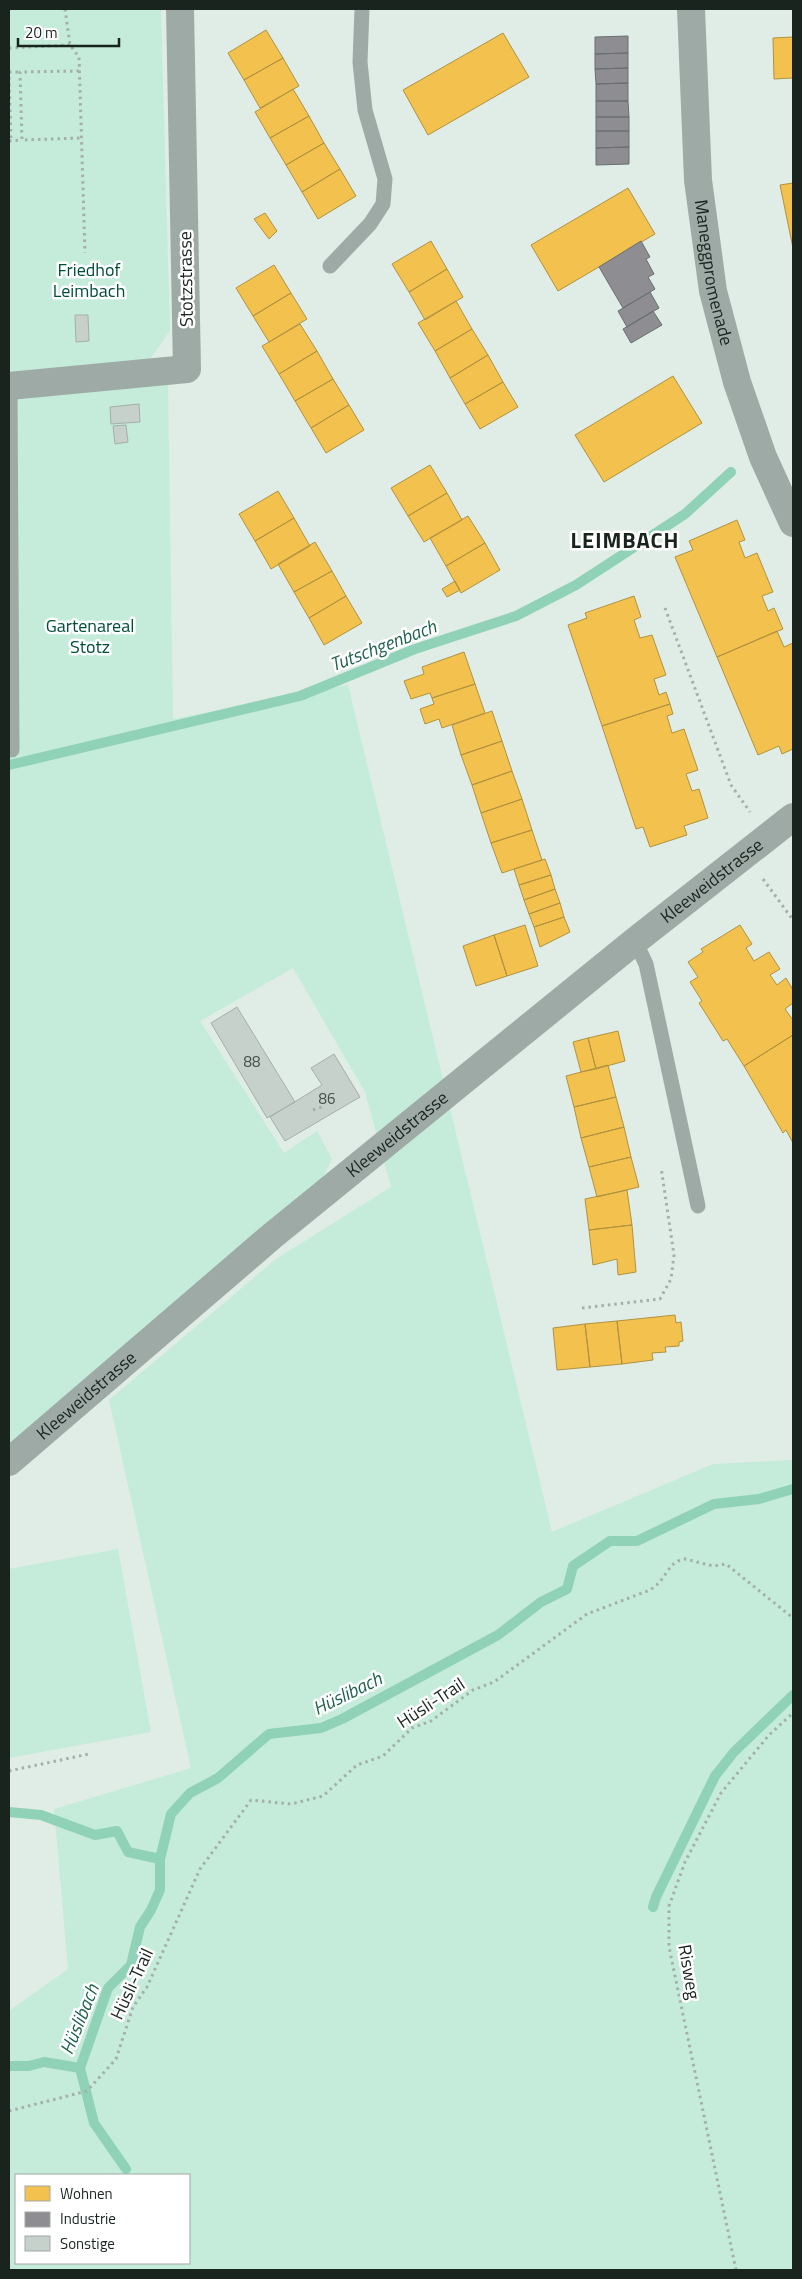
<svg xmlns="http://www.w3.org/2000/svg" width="802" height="2279" viewBox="0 0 802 2279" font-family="'Titillium Web',sans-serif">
<rect width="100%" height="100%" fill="#dfede6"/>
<!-- green -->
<path fill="#c5ebda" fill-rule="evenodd" d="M9 9H161L170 331 147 363 9 376Z
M168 384 173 719 348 685 552 1532 713 1464 793 1460V2270H9V2011L68 1969 54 1809 191 1768 109 1400 276 1259 391 1187 365 1092 293 968 200 1021 284 1153 317 1131 332 1159 322 1179 9 1444V398ZM16 2175H189V2263H16Z
M118 1549 151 1732 9 1758V1569Z"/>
<!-- homes -->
<path fill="#f2c14e" stroke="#b19240" d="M266 30 283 58 244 80 228 53Z
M503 33 529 77 428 135 403 90Z
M793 37V78L774 79 773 38Z
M283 58 299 86 260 108 244 80Z
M293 89 309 116 270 138 255 112Z
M309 116 324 143 286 165 270 138Z
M324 143 340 169 302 192 286 165Z
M340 169 356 196 318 219 302 192Z
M793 183V248L780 185Z
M628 188 655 234 558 291 531 245Z
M265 213 277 231 269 239 254 219Z
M431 241 447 269 409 292 392 264Z
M274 265 291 293 253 316 236 288Z
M447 269 463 297 425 320 409 292Z
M291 293 307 319 269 342 253 316Z
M456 301 472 329 435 351 418 323Z
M300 324 317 351 279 374 262 346Z
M472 329 488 355 450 378 435 351Z
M317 351 333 379 295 401 279 374Z
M488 355 503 382 465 404 450 378Z
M673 376 702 423 604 482 575 435Z
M333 379 349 405 311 428 295 401Z
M503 382 518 407 480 429 465 404Z
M349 405 364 430 326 453 311 428Z
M430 465 447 493 408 516 391 488Z
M278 491 294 518 255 541 239 514Z
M447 493 462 520 424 542 408 516Z
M468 516 485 543 446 566 430 538Z
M294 518 310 546 271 569 255 541Z
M737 520 745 540 739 542 745 558 757 553 773 592 762 596 768 611 774 608 783 629 717 657 675 557 693 550 689 541Z
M315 542 332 571 294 592 278 564Z
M485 543 500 570 461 593 446 566Z
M332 571 346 596 309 618 294 592Z
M455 581 460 590 447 597 442 589Z
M346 596 362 623 324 645 309 618Z
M634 596 641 617 634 620 640 638 652 635 666 675 654 679 659 695 666 692 670 704 602 726 568 625 587 618 585 613Z
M777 631 784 647 793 643V749L782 754 779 746 758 755 717 657Z
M464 652 475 684 432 698 430 693 411 699 404 681 424 674 422 667Z
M475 684 485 713 442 728 439 719 425 724 420 709 434 704 432 698Z
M670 704 673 714 667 716 672 733 684 729 698 770 686 774 692 791 699 789 708 818 684 826 687 835 650 847 643 827 636 829 602 726Z
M492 711 502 741 461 755 452 725Z
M502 741 512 771 472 785 461 755Z
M512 771 522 799 481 813 472 785Z
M522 799 532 830 491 843 481 813Z
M532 830 542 860 502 873 491 843Z
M545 859 551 875 519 885 514 869Z
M551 875 555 889 524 900 519 885Z
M555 889 560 903 529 914 524 900Z
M560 903 564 917 534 927 529 914Z
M564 917 570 932 540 947 534 927Z
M525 925 538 966 507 976 494 935Z
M740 925 752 944 746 948 754 961 769 952 780 969 770 975 777 985 786 978 793 990V1003L785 1009 793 1020V1035L744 1066 727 1039 723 1041 699 1003 702 1001 690 982 698 977 688 962 703 952 701 949Z
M494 935 507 976 476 986 463 946Z
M618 1031 625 1061 596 1069 588 1038Z
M793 1035V1143L786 1130 783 1133 744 1066Z
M588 1038 596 1069 581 1072 573 1042Z
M608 1065 616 1097 574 1107 566 1076Z
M616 1097 624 1127 581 1138 574 1107Z
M624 1127 631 1157 589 1167 581 1138Z
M631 1157 639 1187 597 1197 589 1167Z
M627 1190 632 1225 589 1230 585 1199Z
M632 1225 636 1272 618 1275 617 1259 593 1265 589 1230Z
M675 1315 676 1323 681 1322 683 1341 679 1342V1346L665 1347 666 1352 652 1353 653 1360 622 1364 617 1321Z
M617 1321 622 1364 590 1367 585 1324Z
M585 1324 590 1367 557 1370 553 1328Z"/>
<!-- industry -->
<path fill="#8d8d92" stroke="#6a6e70" d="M628 36V53L595 54V37Z
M628 53V68L595 69V54Z
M628 68V83L596 84 595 69Z
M628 83V101H596V84Z
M596 101H628L629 117H596Z
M596 117H629V131H596Z
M596 131H629V147L596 148Z
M629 147V164L596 165V148Z
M641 241 650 257 646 259 654 274 648 277 655 289 623 308 599 267Z
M650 292 659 308 627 327 618 311Z
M653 311 662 325 631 343 623 329Z"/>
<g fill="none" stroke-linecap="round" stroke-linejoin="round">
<!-- stream -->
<path stroke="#90d2b8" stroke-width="10" d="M9 765 300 696 415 649 516 616 576 585 685 514 731 472
M9 1812 41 1815 95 1835 117 1831 128 1852 160 1859
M653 1907 656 1897 715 1776 734 1752 793 1695
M9 2066H29L44 2062 80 2068 108 1988 131 1965 140 1927 151 1910 160 1890V1859L171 1814 190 1793 218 1778 269 1734 321 1728 342 1719 498 1635 541 1602 567 1589 573 1566 610 1541H637L714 1504 759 1499 793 1489
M80 2068 94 2123 126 2169"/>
</g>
<!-- building -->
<path fill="#c6d1cc" stroke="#a4afaa" d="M75 315H88L89 341 76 342Z
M139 404 140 422 111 424 110 407Z
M126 425 128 442 115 444 113 426Z
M237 1007 295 1102 267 1118 211 1023Z
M334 1054 360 1097 285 1141 270 1117 322 1085 311 1068Z"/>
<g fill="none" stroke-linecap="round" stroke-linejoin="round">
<!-- path -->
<path stroke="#a4afaa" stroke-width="3" stroke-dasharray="2.5 4" stroke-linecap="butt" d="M65 9 70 45 79 57 85 253
M9 48 70 45
M79 71 20 72 22 140 81 138
M9 72H20
M9 77 11 141
M9 141 22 140
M665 608 731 785 750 812
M763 879 793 920
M313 1110 322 1107
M582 1308 660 1299 671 1279 674 1255 661 1167
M9 1771 89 1754
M9 2111 87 2091 116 2059 133 2007 147 1987 200 1869 251 1800 291 1804 323 1796 357 1765 383 1756 412 1728 431 1721 473 1690 494 1682 587 1614 650 1590 659 1583 672 1565 678 1561 685 1559 713 1566 726 1564 793 1618
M736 2270 669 1947V1906L685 1862 721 1793 769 1735 793 1713"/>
<!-- lane -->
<path stroke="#9eaaa5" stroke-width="15" d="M330 266 370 224 383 204 385 179 365 110 360 62 362 9
M10 386 12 750
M635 941 646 964 698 1206"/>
<!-- street -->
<g stroke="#9eaaa5" stroke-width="28">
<path id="s1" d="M691 9 698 180 713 291 737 382 763 457 793 523"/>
<path d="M9 386 187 369 180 9"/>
<path id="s2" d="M9 1462 272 1236 635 941 793 817"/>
</g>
</g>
<g text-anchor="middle" stroke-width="5" stroke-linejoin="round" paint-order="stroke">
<!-- number labels -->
<g font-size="15" fill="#454f4a">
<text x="252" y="1067">88</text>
<text x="327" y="1104">86</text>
</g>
<!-- park labels -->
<g font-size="18" fill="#004e38" stroke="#fff">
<text x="89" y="276">Friedhof<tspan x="89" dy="21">Leimbach</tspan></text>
<text x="90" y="632">Gartenareal<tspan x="90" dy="21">Stotz</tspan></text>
</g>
<!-- street labels -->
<g font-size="18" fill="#1a241f" stroke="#fff">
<text dy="6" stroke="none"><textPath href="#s1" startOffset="265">Maneggpromenade</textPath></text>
<text transform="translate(186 279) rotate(-91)" y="6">Stotzstrasse</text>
<text dy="6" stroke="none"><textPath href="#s2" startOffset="912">Kleeweidstrasse</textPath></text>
<text dy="6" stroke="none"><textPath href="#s2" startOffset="508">Kleeweidstrasse</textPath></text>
<text dy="6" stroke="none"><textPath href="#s2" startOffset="102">Kleeweidstrasse</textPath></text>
<text transform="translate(431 1703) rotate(-33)" y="6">Hüsli-Trail</text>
<text transform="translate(689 1972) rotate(80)" y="6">Risweg</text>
<text transform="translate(132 1984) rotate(-65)" y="6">Hüsli-Trail</text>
</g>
<!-- water labels -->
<g font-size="19" font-style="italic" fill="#1f634b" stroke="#fff">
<text transform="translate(383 645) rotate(-21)" y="7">Tutschgenbach</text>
<text transform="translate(347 1693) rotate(-26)" y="7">Hüslibach</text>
<text transform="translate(79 2019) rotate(-68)" y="7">Hüslibach</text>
</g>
<!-- district labels -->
<g font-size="22" font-weight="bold" letter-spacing="1" fill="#1a241f" stroke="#fff">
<text x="625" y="548">LEIMBACH</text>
</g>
</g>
<!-- border -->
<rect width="802" height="2279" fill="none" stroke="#1a241f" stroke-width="20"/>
<!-- legend -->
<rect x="15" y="2174" width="175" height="90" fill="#ffffff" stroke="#a3a7a5"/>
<rect x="25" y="2186" width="25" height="15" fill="#f2c14e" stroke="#a3a7a5"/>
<text x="60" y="2199" font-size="15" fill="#1a241f">Wohnen</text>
<rect x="25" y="2212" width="25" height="15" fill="#8d8d92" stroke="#a3a7a5"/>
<text x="60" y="2224" font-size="15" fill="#1a241f">Industrie</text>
<rect x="25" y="2236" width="25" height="15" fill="#c6d1cc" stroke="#a3a7a5"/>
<text x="60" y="2249" font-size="15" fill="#1a241f">Sonstige</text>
<!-- scale -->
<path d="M18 38v8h101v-8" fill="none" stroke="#1a241f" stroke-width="2.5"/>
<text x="25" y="38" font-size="15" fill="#1a241f" stroke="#ffffff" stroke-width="4" paint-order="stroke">20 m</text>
</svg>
